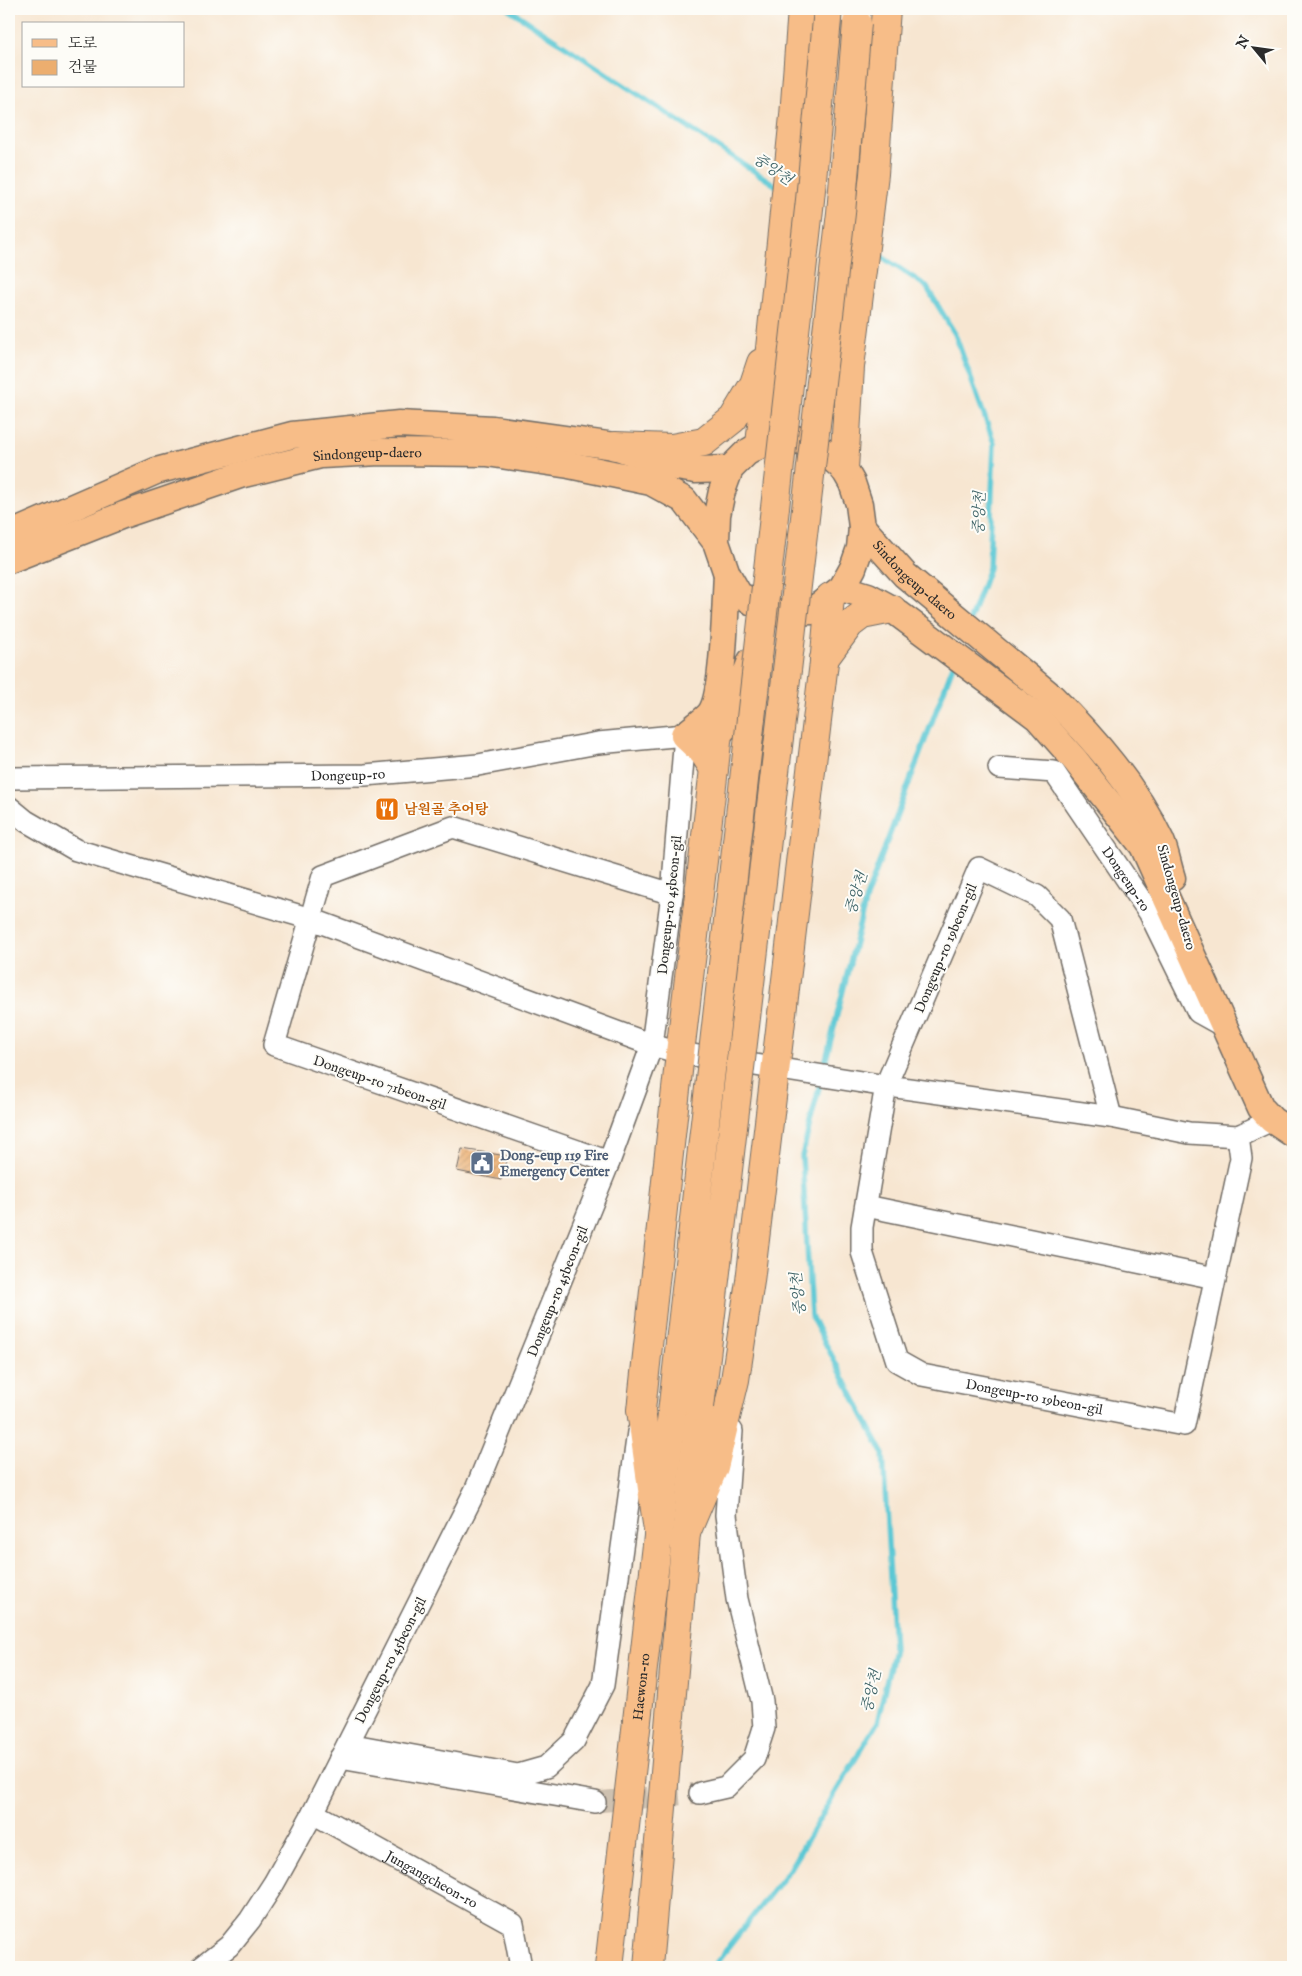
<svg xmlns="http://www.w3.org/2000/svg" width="1302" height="1976" viewBox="0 0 1302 1976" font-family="'IM FELL English','Noto Serif KR',serif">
<defs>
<pattern id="building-hatch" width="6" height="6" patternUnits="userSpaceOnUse" patternTransform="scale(1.25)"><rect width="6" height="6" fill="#ecae6f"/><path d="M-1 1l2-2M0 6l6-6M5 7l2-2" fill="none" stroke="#bf8e5b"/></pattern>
</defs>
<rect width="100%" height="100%" fill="#fdfcf7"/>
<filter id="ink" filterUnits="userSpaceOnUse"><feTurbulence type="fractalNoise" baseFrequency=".02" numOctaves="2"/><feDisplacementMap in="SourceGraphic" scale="10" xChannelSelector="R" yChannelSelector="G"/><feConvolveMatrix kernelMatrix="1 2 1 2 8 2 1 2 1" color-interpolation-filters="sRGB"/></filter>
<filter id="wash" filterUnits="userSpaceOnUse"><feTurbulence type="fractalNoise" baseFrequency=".0096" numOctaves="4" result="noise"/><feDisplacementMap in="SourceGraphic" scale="20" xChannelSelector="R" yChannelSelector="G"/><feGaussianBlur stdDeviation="1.12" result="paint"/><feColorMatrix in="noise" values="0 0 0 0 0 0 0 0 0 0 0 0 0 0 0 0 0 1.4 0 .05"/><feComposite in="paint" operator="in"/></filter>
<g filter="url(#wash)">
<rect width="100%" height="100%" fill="#f7e6d1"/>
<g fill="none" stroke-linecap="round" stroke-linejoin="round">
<!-- stream -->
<path stroke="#5cc8d4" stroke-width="5.5" d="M509 9 778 187
M873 251 926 286 955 334 994 443 989 568 970 620
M713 1967 789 1870 877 1723 894 1649 883 1453 811 1316 802 1156 866 898 954 663"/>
</g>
<g id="blocks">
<!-- building -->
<path fill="url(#building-hatch)" d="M462 1149 507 1156 501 1180 457 1171Z"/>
</g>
</g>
<g filter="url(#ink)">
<use href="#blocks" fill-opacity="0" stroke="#726c65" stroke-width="1"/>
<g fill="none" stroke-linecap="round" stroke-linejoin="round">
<!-- minor-tunnel -->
<path stroke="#cec1b0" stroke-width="21" stroke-dasharray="21 11" stroke-linecap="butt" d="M595 1802 700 1793"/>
<!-- minor casing -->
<g stroke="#726c65" stroke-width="24">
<g id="minor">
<path id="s1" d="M999 768 1054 772 1149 912 1198 1012 1225 1027"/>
<path id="s2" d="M9 778 365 775 478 765 598 743 685 735 672 894 652 1045 609 1162 476 1489 313 1813 274 1883 250 1920 229 1946 202 1967"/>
<path d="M9 807 26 821 76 850 311 919 652 1045 680 1053 874 1084 1111 1117 1189 1133 1238 1136 1272 1120"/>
<path id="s3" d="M1111 1117 1060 919 1037 896 979 868 886 1085 862 1227V1252L897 1361 922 1375 1184 1425 1241 1158 1238 1136"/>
<path d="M609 1162 274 1045 323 876 453 827 672 894"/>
<path d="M866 1206 1215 1278"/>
<path d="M348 1744 518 1775 546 1767 574 1741 603 1685 638 1432"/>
<path d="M340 1758 595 1802"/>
<path d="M700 1793 726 1787 754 1759 764 1728 762 1701 737 1599 726 1515 732 1431"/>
<path id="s4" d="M313 1813 513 1924 521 1967"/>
</g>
</g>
<!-- major casing -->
<g stroke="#726c65" stroke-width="29">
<g id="major">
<path id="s5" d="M862 527 905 575 1052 697C1094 739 1135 786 1161 841 1166 853 1168 866 1172 878"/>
<path d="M9 535 156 471 292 435 399 424 493 429 615 446 670 466 695 470 730 469"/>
<path id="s6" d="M9 560 123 515 240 475 321 455 380 452 487 453 569 465 651 482 684 500 716 542 727 574 739 595 774 613 812 611 842 588 853 568 860 548 862 527 859 504 852 483 844 469 825 452 796 439 760 445 746 453 730 469 722 491 717 515 716 542"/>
<path d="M727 574C725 601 725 697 709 715 702 722 693 728 685 735L718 734 726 726 751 661"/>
<path d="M842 588 868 596 892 609 1037 717 1075 760 1143 846 1261 1108 1272 1120 1293 1134"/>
</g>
</g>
<!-- highway casing -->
<g stroke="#726c65" stroke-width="30">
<g id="highway">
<path d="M760 445 794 116 802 9"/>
<path d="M615 446 672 448 704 442 733 419 754 384 761 363"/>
<path d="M844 469 850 367 874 174 886 9"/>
<path d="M824 659 850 624 862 615 892 609"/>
<path d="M685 735 703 752 714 769"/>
<path d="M686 1533 714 1467 735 1380 750 1281 825 654 830 597"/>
<path d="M659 1538 641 1410 680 1053 714 769 718 734 719 689"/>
<path id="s7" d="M609 1967 673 1404"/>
<path d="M648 1967 686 1533 700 1407"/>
</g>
</g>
<!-- minor -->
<use href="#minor" stroke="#fff" stroke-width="21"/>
<!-- major -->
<use href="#major" stroke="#f7bd88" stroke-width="26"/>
<!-- highway -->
<use href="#highway" stroke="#f7bd88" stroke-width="28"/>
<!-- highway-bridge casing -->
<g stroke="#726c65" stroke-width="30" stroke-linecap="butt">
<path id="highway-bridge" d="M673 1404 810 200 828 9
M700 1407 841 213 857 23"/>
</g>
<!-- highway-bridge -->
<use href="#highway-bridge" stroke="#f7bd88" stroke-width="28"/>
</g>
</g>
<!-- icons -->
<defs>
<g id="restaurant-square" transform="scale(1.25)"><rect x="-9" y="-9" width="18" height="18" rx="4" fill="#e8710a" stroke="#fdfcf7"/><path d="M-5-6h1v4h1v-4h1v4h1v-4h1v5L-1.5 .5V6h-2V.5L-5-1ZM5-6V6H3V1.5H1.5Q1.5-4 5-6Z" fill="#fff"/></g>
<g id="civic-square" transform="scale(1.25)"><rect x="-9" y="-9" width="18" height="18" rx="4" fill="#5c6f8a" stroke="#fdfcf7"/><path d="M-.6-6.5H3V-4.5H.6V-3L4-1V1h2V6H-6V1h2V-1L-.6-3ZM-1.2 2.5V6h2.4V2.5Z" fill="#fff"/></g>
</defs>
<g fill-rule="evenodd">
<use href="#restaurant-square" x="387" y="809"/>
<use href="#civic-square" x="482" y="1163"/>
</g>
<g text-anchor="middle" stroke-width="4" stroke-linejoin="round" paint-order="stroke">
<!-- street labels -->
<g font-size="14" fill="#2b2b2b" stroke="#fdfcf7">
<text dy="5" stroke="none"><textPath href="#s6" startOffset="376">Sindongeup-daero</textPath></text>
<text dy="5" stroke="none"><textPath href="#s5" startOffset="75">Sindongeup-daero</textPath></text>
<text dy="5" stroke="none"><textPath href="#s2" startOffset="339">Dongeup-ro</textPath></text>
<text dy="5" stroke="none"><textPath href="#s1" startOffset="184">Dongeup-ro</textPath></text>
<text transform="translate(1177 897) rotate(74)" y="5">Sindongeup-daero</text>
<text transform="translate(669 905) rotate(-84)" y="5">Dongeup-ro 45beon-gil</text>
<text transform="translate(945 948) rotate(-67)" y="5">Dongeup-ro 19beon-gil</text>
<text transform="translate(380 1082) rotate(19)" y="5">Dongeup-ro 71beon-gil</text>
<text transform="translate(557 1291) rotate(-68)" y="5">Dongeup-ro 45beon-gil</text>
<text dy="5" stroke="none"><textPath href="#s3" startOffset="964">Dongeup-ro 19beon-gil</textPath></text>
<text transform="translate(390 1660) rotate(-63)" y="5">Dongeup-ro 45beon-gil</text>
<text dy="5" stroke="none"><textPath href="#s7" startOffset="282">Haewon-ro</textPath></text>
<text dy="5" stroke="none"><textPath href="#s4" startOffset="136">Jungangcheon-ro</textPath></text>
</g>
<!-- food labels -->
<g font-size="14" font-weight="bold" fill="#c56008" stroke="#fdfcf7" text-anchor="start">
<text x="404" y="814">남원골 추어탕</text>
</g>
<!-- service labels -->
<g font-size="14" font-weight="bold" fill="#4e5e75" stroke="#fdfcf7" text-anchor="start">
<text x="500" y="1160">Dong-eup 119 Fire<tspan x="500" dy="16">Emergency Center</tspan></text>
</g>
<!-- water labels -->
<g font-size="15" font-style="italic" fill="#3c6266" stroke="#fdfcf7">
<text transform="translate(773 169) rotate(34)" y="5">중앙천</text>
<text transform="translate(979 513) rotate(-88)" y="5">중앙천</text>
<text transform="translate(856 893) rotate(-73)" y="5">중앙천</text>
<text transform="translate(798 1294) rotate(-96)" y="5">중앙천</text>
<text transform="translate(871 1691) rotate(-77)" y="5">중앙천</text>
</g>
</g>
<!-- margin -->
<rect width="1302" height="1976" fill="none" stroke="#fdfcf7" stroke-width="30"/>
<!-- legend -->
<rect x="22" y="22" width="162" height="65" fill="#fdfcf7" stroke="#a9a8a5"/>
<rect x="32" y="39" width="25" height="8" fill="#f7bd88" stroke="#a9a8a5"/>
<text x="68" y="48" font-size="15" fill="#2b2b2b">도로</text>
<rect x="32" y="60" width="25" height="15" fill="#ecae6f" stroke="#a9a8a5"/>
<text x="68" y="72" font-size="15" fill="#2b2b2b">건물</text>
<!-- north arrow -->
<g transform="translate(1254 48) rotate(299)" stroke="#fdfcf7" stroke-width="4" paint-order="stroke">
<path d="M0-4L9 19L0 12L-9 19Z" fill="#2b2b2b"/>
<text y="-8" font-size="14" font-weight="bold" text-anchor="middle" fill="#2b2b2b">N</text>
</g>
</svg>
